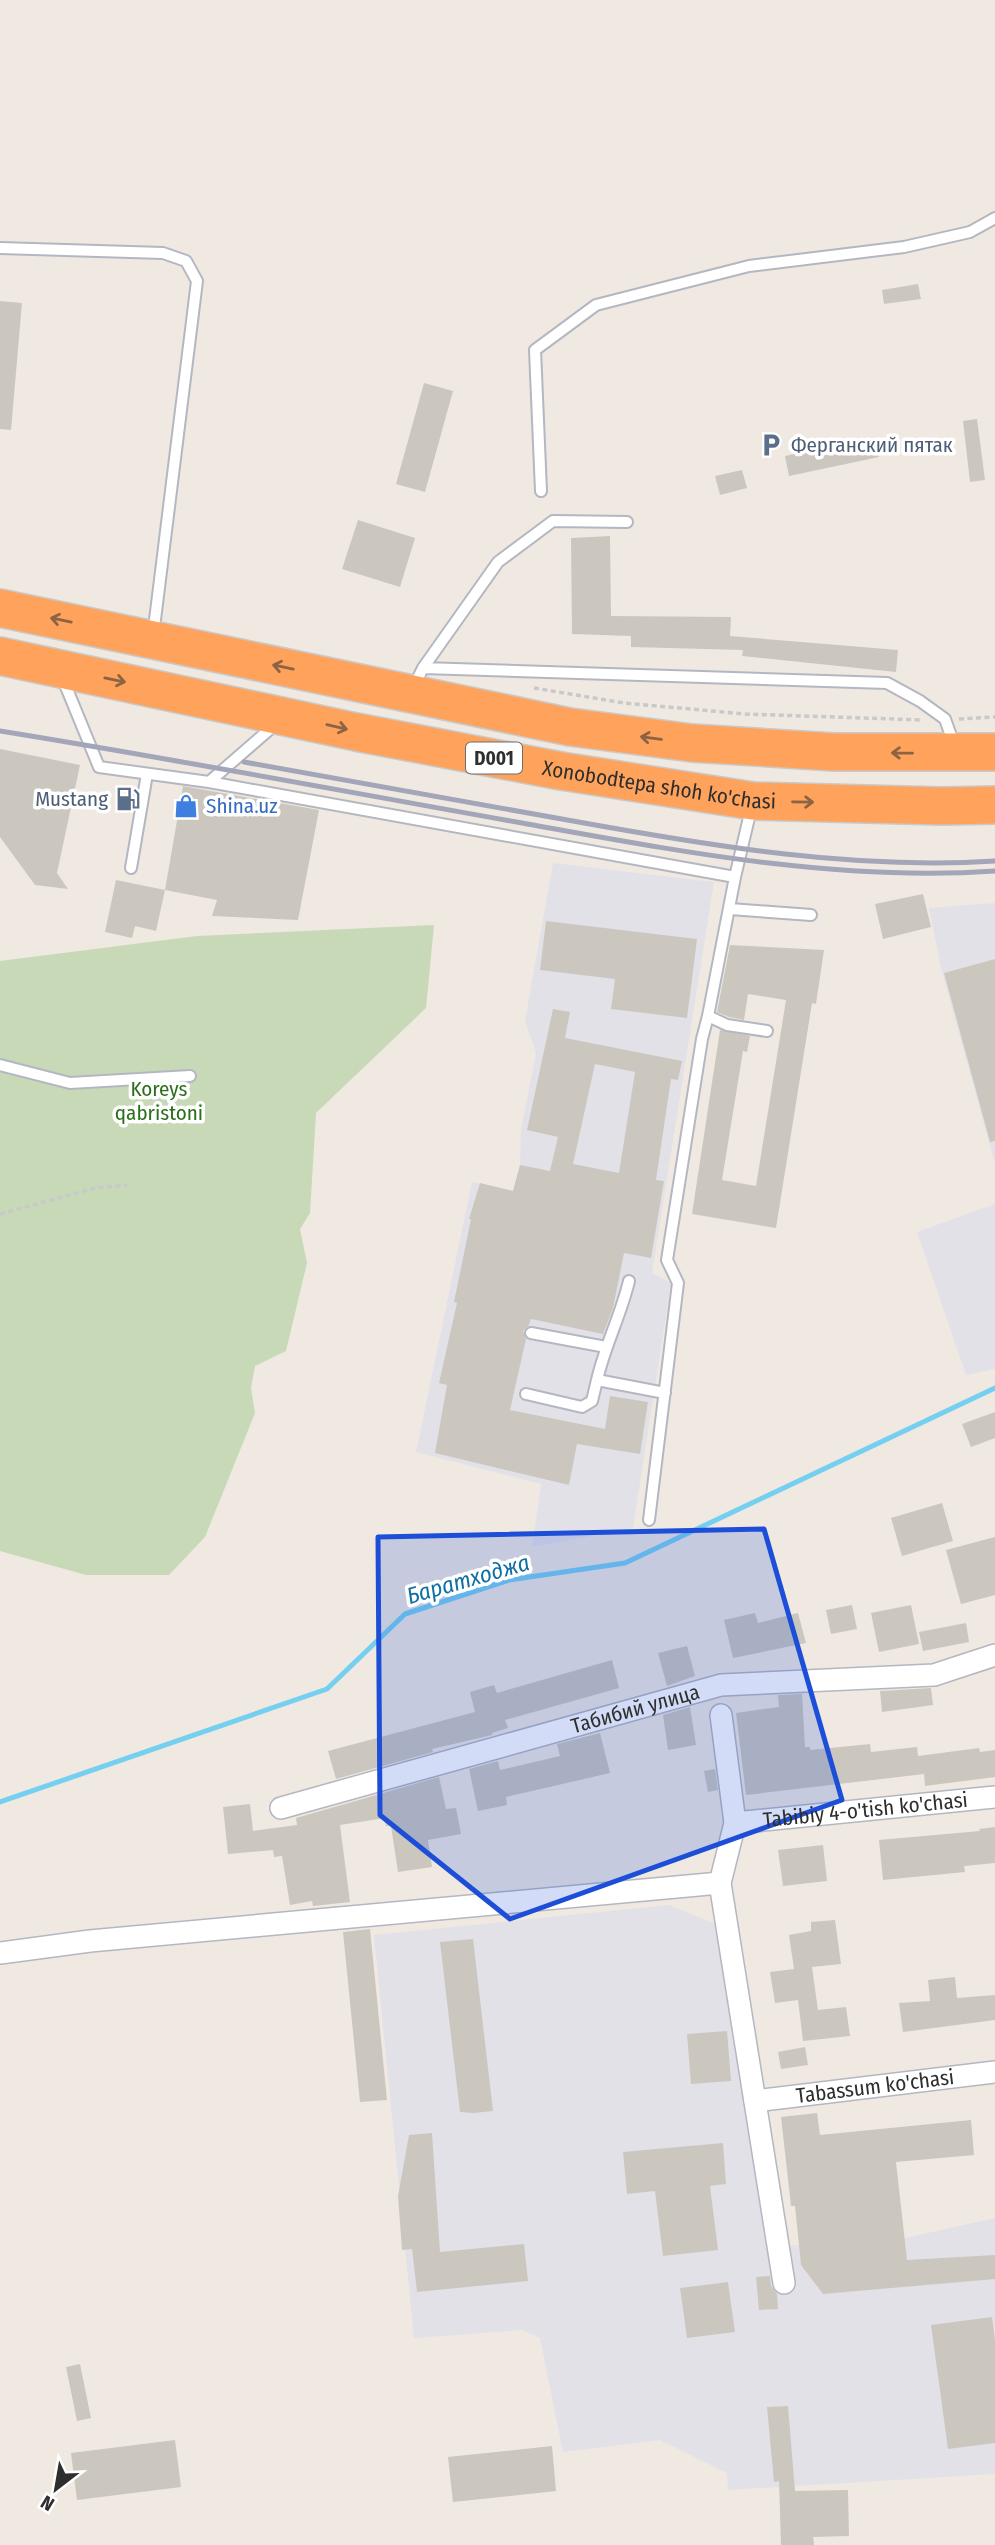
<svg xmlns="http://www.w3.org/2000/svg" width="995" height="2545" viewBox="0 0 995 2545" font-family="'Fira Sans Condensed',sans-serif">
<rect width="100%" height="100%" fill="#efe9e1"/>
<!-- industrial -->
<path fill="#e3e1e8" d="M553 863 714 882 652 1273 671 1283 633 1528 532 1547 541 1484 416 1452 472 1182 513 1191 520 1165 521 1128 536 1053 525 1021Z
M995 903V1164L941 968 929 908Z
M995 1204V1369L966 1375 917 1232Z
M669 1905 716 1924 783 2246 905 2238 995 2218V2474L728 2490 727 2473 660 2440 563 2452 540 2338 522 2330 414 2338 374 1935Z"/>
<!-- cemetery -->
<path fill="#c8d9b8" d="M434 925 426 1008 316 1113 310 1213 300 1229 307 1263 286 1351 255 1366 251 1388 255 1413 205 1537 169 1575H86L0 1551V961L197 936Z"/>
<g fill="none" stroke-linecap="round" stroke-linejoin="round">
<!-- stream -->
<path stroke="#75cff0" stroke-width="5" d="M0 1802 327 1689 405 1614 509 1580 625 1563 995 1388"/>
</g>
<!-- building -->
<path fill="#cbc7bf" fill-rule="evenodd" d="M918 284 921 299 884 304 882 290Z
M0 301 22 303 11 430 0 429Z
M424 383 453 391 425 492 396 484Z
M977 419 985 480 970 482 963 421Z
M875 437 879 457 789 476 785 456Z
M742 470 747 488 720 495 715 476Z
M358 520 415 538 400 587 342 569Z
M610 536 611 616 731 617 730 636 898 650 896 672 742 656 743 650 631 647V636L572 634 571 538Z
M0 749 80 765 57 873 68 889 35 885 0 837Z
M183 786 319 810 298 920 212 916 217 900 165 890Z
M116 880 165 890 156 931 135 926 132 938 105 932Z
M923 894 931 927 883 939 875 904Z
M546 921 697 939 687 1018 611 1009 615 979 540 970Z
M730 945 824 950 816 1004 812 1003 776 1228 692 1214 720 1030 750 1036 747 1052 743 1051 722 1180 756 1186 786 1000 748 994 744 1020 729 1017 717 1012Z
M995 959V1141L990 1142 944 973Z
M553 1009 570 1012 565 1038 682 1061 678 1080 671 1079 656 1180 664 1181 651 1258 624 1253 613 1308 603 1334 531 1319 529 1325 523 1331 526 1339 510 1410 605 1429 610 1396 648 1402 640 1454 577 1444 569 1485 435 1453 447 1385 439 1383 457 1303 454 1302 471 1219H469L480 1183 513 1191 520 1165 550 1171 558 1137 527 1130ZM595 1064 635 1072 619 1173 573 1164Z
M995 1412V1438L971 1447 962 1424Z
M942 1503 953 1541 902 1556 891 1518Z
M995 1537V1595L961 1604 946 1550Z
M852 1605 857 1629 831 1634 826 1610Z
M911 1605 919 1644 879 1652 871 1613Z
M755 1613 758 1623 798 1613 806 1643 733 1658 724 1620Z
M966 1623 969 1642 923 1651 919 1632Z
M687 1646 695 1676 667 1686 658 1653Z
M612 1660 619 1688 505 1720 508 1728 492 1733V1735L432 1749 433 1752 336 1779 328 1751 475 1712 470 1692 494 1685 497 1693Z
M931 1688 933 1705 882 1712 880 1691Z
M802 1694 805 1747H810V1750L870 1744 871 1752 917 1747 918 1756 979 1748 980 1752 995 1750V1777L925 1786 924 1774 746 1795 736 1713 779 1707 778 1695Z
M690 1707 696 1745 668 1750 663 1715Z
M600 1733 610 1773 506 1797 507 1805 478 1811 469 1769 498 1761 500 1770 560 1756 557 1744Z
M715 1769 718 1790 708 1792 704 1771Z
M439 1777 446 1809 456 1808 461 1834 428 1840 432 1867 398 1872 391 1826H386L385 1818 340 1825 350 1902 313 1906 312 1901 290 1905 282 1856 274 1857 273 1850 228 1854 223 1807 250 1804 253 1831 297 1825 296 1818Z
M995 1827V1863L964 1866 965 1872 883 1880 879 1840 980 1831 979 1829Z
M823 1845 827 1881 783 1886 778 1850Z
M835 1920 841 1964 812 1967 818 2010 846 2007 850 2036 803 2041 798 2000 775 2003 770 1972 794 1969 789 1935 811 1931V1922Z
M370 1929 387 2100 360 2102 343 1932Z
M473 1939 493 2111 474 2113 460 2112 440 1942Z
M955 1977 957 1998 995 1995V2020L903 2032 899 2003 930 2001 928 1980Z
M727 2031 731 2081 691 2084 687 2034Z
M805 2047 808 2065 781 2069 778 2052Z
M817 2113 820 2135 971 2120 974 2155 896 2162 907 2260 995 2255V2279L823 2294 801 2265 795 2206H791L781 2117Z
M432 2133 440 2252 524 2244 528 2281 417 2292 412 2249 402 2250 398 2196 409 2135Z
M723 2143 726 2184 710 2186 718 2250 663 2256 655 2191 627 2194 623 2152Z
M770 2276 771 2286 777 2294 778 2309 759 2310 756 2277Z
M728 2282 735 2332 687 2338 680 2288Z
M992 2317 995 2340V2443L948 2449 931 2325Z
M80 2364 91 2418 77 2421 66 2367Z
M788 2406 795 2491 848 2490 849 2536 813 2537 814 2545H781L779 2481 774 2482 767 2407Z
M175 2440 181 2487 77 2500 71 2453Z
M552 2446 556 2491 453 2502 448 2457Z"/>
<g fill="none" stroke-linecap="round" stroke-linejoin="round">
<!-- lane casing -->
<g stroke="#b4b7c1" stroke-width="14">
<path id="lane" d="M0 248 163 253 186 261 197 281 153 636
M541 491 535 350 596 305 749 266 904 247 970 232 995 218
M423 668 887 683 920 701 945 719 955 747
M62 677 99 767 209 782 277 723
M413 688 423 668 498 562 553 521 627 522
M209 782 735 877 708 1016 727 1025 767 1031
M131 868 147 774
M735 877 752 805
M730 909 811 915
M0 1065 70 1083 190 1076
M629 1281C621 1315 605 1345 597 1380L665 1393
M531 1333 606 1347
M526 1394 582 1407 592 1401 597 1380
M649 1520 678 1283 667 1260 702 1039 708 1016"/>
</g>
<!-- street casing -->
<g stroke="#b4b7c1" stroke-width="24">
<g id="street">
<path d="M721 1715 735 1823 720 1883 784 2283"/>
<path id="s1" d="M281 1808 721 1685 934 1675 995 1655"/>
<path id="s2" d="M735 1823 995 1797"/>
<path d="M0 1953 90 1941 720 1883"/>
<path id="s3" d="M755 2101 995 2072"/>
</g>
</g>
<!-- highway casing -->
<g stroke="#c9c9c9" stroke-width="40">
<g id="highway">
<path d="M0 608 570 727 692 743 834 752H995"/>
<path id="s4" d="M0 656 356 732 561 771 753 801 942 806 995 805"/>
</g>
</g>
<!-- path -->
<path stroke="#c9c9c9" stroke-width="3.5" stroke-dasharray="5 3.5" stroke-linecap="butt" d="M534 688 624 703 745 714 923 720
M959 719 995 717
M0 1214 95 1188 127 1185"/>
<!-- lane -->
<use href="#lane" stroke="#fff" stroke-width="10"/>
<!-- street -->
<use href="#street" stroke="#fff" stroke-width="21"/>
<!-- highway -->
<use href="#highway" stroke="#ffa35c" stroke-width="37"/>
<!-- rail -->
<path stroke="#a3a6b8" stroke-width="5" d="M0 731C174 759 348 792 522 823 678 851 836 882 995 871
M244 762C353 781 463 801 573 821 711 846 854 870 995 861"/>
</g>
<!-- one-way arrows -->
<defs><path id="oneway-shaft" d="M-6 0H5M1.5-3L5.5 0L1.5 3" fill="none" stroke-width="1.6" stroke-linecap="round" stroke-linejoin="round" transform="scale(1.75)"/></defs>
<g stroke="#8c6343">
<use href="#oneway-shaft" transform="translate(61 620) rotate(-168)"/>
<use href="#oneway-shaft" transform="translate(283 667) rotate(-168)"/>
<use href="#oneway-shaft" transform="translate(115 680) rotate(12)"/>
<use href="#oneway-shaft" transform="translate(337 727) rotate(13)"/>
<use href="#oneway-shaft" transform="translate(651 738) rotate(-172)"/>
<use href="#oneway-shaft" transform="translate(902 753) rotate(-179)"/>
<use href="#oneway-shaft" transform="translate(803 802) rotate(1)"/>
</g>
<!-- marked area -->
<path fill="#1d4ed8" fill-opacity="0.2" stroke="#1d4ed8" stroke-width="5" stroke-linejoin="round" d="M764 1529 842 1800 510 1919 380 1815 378 1537Z"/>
<!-- icons -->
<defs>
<g id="parking-bare" transform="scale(1.89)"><path d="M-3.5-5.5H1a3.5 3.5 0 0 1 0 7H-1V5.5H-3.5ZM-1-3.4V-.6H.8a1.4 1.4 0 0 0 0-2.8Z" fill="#5c6f8a" stroke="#fff" stroke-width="2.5" paint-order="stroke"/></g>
<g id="fuel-bare" transform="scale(1.89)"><path d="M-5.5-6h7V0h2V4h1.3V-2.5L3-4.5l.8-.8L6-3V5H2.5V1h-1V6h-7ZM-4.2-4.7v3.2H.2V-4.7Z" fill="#5c6f8a" stroke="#fff" stroke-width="2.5" paint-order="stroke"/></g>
<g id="shop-bare" transform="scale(1.89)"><path d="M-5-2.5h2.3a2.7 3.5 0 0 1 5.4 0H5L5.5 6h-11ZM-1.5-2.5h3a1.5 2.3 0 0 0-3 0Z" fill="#3f7fe0" stroke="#fff" stroke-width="2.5" paint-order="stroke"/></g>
</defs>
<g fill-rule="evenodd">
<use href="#parking-bare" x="771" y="445"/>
<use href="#fuel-bare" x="128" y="799"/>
<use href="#shop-bare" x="186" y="806"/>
</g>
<g text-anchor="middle" stroke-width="7" stroke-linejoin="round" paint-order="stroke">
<!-- shield labels -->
<rect fill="#fff" stroke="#6d6d6d" stroke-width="2" x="466" y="742.5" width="56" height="31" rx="5"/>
<g font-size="19" font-weight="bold" fill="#2e2e2e">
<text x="494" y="765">D001</text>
</g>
<!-- service labels -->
<g font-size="21" fill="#4e5e75" stroke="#fff" text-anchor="start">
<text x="791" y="452">Ферганский пятак</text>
<text x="108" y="806" text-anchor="end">Mustang</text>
</g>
<!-- street labels -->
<g font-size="21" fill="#2e2e2e" stroke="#fff">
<text dy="7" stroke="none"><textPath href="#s4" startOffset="672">Xonobodtepa shoh ko'chasi</textPath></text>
<text dy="7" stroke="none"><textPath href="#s1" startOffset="368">Табибий улица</textPath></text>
<text dy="7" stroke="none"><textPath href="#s2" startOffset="131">Tabibiy 4-o'tish ko'chasi</textPath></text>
<text dy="7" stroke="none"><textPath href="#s3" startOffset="121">Tabassum ko'chasi</textPath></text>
</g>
<!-- shop labels -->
<g font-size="21" fill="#366cbe" stroke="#fff" text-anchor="start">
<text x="206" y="813">Shina.uz</text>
</g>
<!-- park labels -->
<g font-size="21" fill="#2c6e1b" stroke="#fff">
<text x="159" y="1096">Koreys<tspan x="159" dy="24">qabristoni</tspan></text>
</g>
<!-- water labels -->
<g font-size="23" font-style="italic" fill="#0d6fa3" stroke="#fff">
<text transform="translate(468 1579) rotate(-16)" y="8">Баратходжа</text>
</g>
</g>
<!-- north arrow -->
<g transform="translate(56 2489) rotate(211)" stroke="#ffffff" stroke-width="5" paint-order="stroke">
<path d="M0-5L12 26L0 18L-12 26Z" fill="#2e2e2e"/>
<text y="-10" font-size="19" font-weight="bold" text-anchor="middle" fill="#2e2e2e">N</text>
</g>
</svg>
